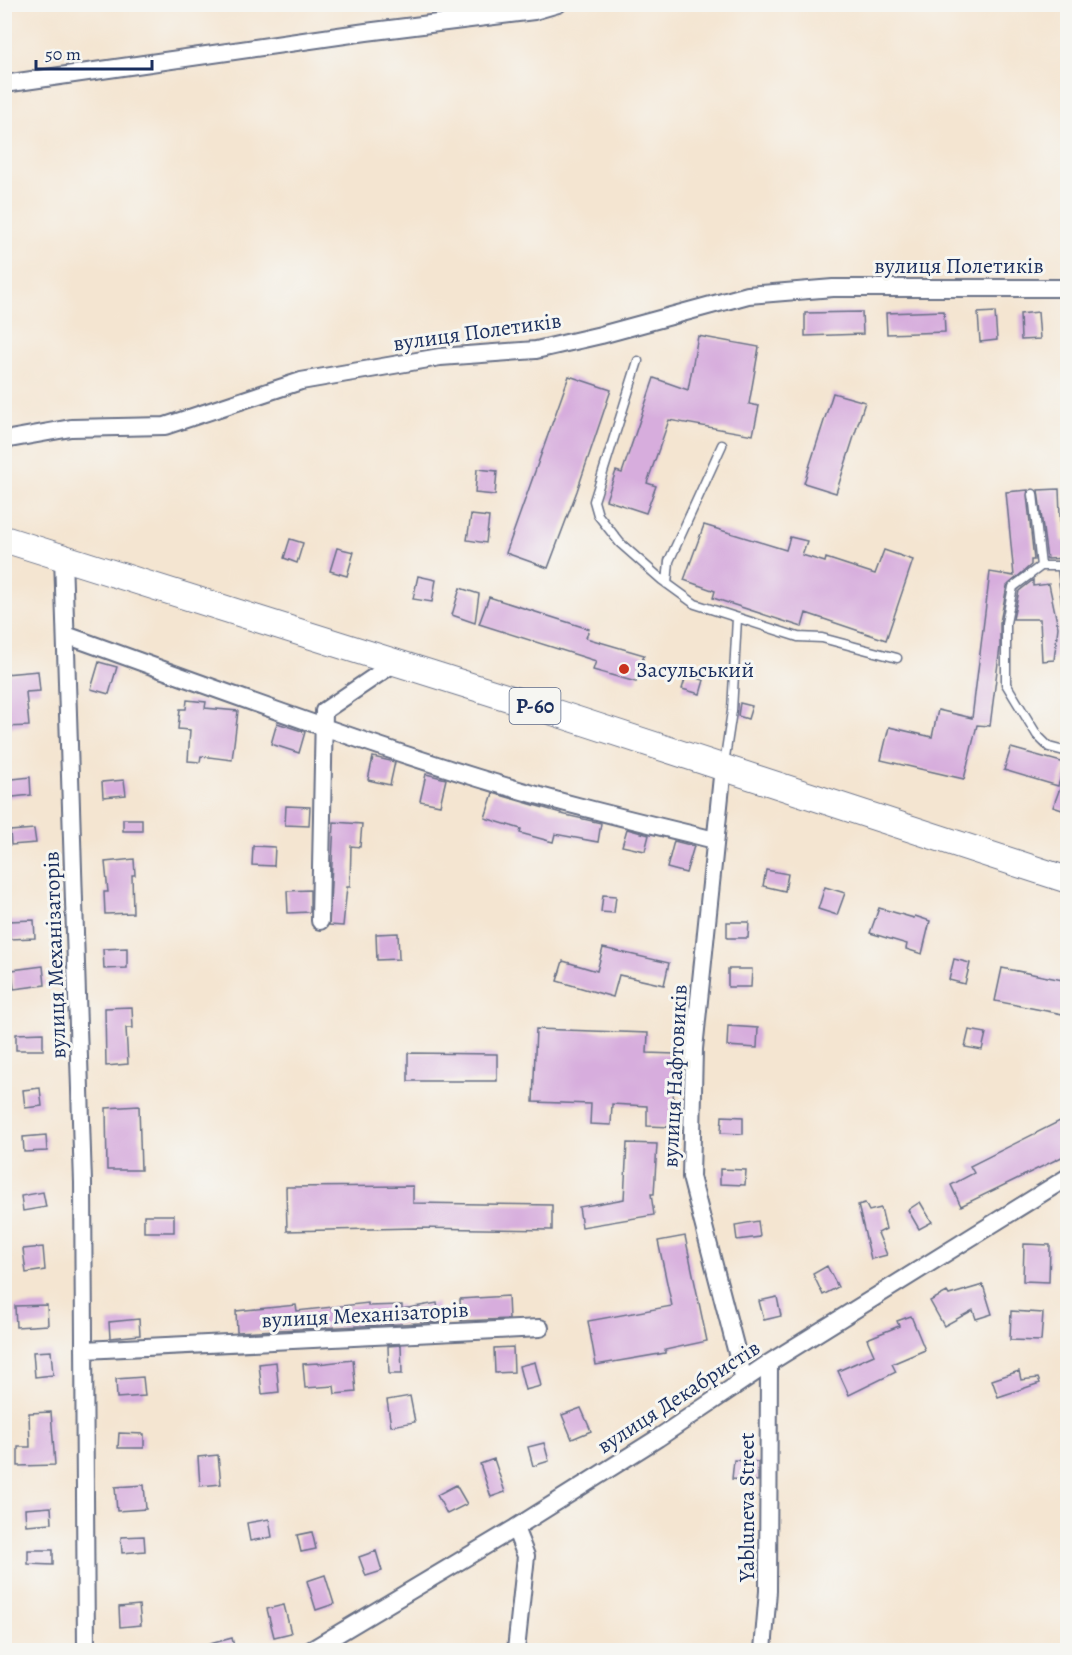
<svg xmlns="http://www.w3.org/2000/svg" width="1072" height="1655" viewBox="0 0 1072 1655" font-family="Alegreya,serif">
<rect width="100%" height="100%" fill="#f6f6f2"/>
<filter id="ink" filterUnits="userSpaceOnUse"><feTurbulence type="fractalNoise" baseFrequency=".0167" numOctaves="2"/><feDisplacementMap in="SourceGraphic" scale="12" xChannelSelector="R" yChannelSelector="G"/><feConvolveMatrix kernelMatrix="1 2 1 2 8 2 1 2 1" color-interpolation-filters="sRGB"/></filter>
<filter id="wash" filterUnits="userSpaceOnUse"><feTurbulence type="fractalNoise" baseFrequency=".008" numOctaves="4" result="noise"/><feDisplacementMap in="SourceGraphic" scale="24" xChannelSelector="R" yChannelSelector="G"/><feGaussianBlur stdDeviation="1.35" result="paint"/><feColorMatrix in="noise" values="0 0 0 0 0 0 0 0 0 0 0 0 0 0 0 0 0 1.4 0 .05"/><feComposite in="paint" operator="in"/></filter>
<g filter="url(#wash)">
<rect width="100%" height="100%" fill="#f4e5d1"/>
<g id="blocks">
<!-- building -->
<path fill="#d7addd" d="M944 311 945 332 887 334 886 313Z
M862 312 863 334 805 336V313Z
M995 312 997 340 980 342 978 313Z
M1038 312 1040 339 1021 340 1020 314Z
M698 336 759 347 749 404 759 406 753 435 669 420 647 483 656 486 646 513 606 500 616 471 622 473 654 378 688 390Z
M569 376 611 390 577 491 548 568 506 553Z
M833 393 865 402 836 493 804 483Z
M477 469 497 471 495 495 475 493Z
M1059 489 1061 541H1068V558L1047 559 1038 490Z
M1028 490 1027 495 1034 560H1031V565L1007 586 1000 622V647L990 726 977 725 964 779 881 760 889 727 932 737 938 710 972 718 990 572 1014 576 1006 492Z
M471 515 489 517 486 543 467 540Z
M704 525 786 550 790 537 807 541 802 555 825 562 826 558 875 574 884 550 913 560 886 640 806 613 802 627 713 598 715 591 684 580Z
M290 539 303 543 297 563 284 558Z
M337 548 354 552 347 576 330 571Z
M418 576 436 580 432 602 413 599Z
M1033 580V586L1049 584 1058 627 1054 660 1042 661 1040 619H1013L1019 591Z
M460 588 479 594 475 623 452 615Z
M489 597 589 629 586 638 644 655 636 682 593 670 596 661 479 624Z
M99 662 117 667 109 694 91 689Z
M38 671 40 691 26 692 29 726 4 727V709L8 708 5 674Z
M686 676 704 680 700 694 682 689Z
M187 700 206 702 205 708 238 711 232 760 201 756 200 762 188 761 190 730 178 729 180 709H186Z
M740 703 752 706 748 719 738 716Z
M277 723 305 732 299 753 271 744Z
M1011 748 1065 763 1058 786 1004 770Z
M373 757 395 762 390 785 368 780Z
M1066 772 1068 773V812L1053 807Z
M426 774 446 779 440 805 420 801Z
M30 777 31 795 4 798V780Z
M124 780 126 795 103 797 102 782Z
M493 793 561 813V814L601 823 598 842 555 834 553 842 520 833 521 829 485 818Z
M286 806 310 807 309 826 285 825Z
M123 819H142V831H123Z
M334 822 362 824 360 847 351 846 350 887H347L343 926 329 925Z
M34 829 36 843 11 845 10 831Z
M627 829 649 835 645 851 622 846Z
M674 841 694 846 686 873 667 868Z
M253 846 275 847 274 866 252 865Z
M134 859 135 875H132L133 913 105 914 104 892H108L105 862Z
M766 870 788 874 785 891 763 886Z
M825 887 845 893 837 915 818 909Z
M310 890V912L288 913 287 891Z
M603 895 616 896 614 913 601 912Z
M879 908 914 918 915 916 930 921 922 954 906 949 907 944 870 933Z
M34 920 35 938 9 939 8 921Z
M727 922H749L748 938H727Z
M398 933 399 959 377 960 376 934Z
M127 948V968L104 969 103 949Z
M603 948 669 963 664 985 619 975 613 997 557 981 563 961 597 971Z
M954 959 970 963 965 984 949 980Z
M43 966 45 985 14 989 12 970Z
M1002 968 1068 981V1015L995 1001Z
M728 969H752L751 987H728Z
M132 1007 133 1028H126L128 1064 106 1066 105 1008Z
M728 1026 758 1028 757 1048 727 1046Z
M536 1029 648 1033 647 1053 675 1054 672 1127 647 1126V1106L612 1104 611 1125 590 1124 591 1104 533 1102Z
M969 1030 986 1033 982 1050 965 1047Z
M43 1033V1050H16V1034Z
M408 1053 497 1054V1081H408Z
M40 1088 42 1106 25 1108 23 1090Z
M139 1106 141 1170H107L106 1108Z
M722 1116 743 1117V1134L721 1133Z
M1068 1117V1154L961 1206 951 1185 974 1173 970 1166Z
M46 1135 47 1151 24 1152 23 1137Z
M627 1143 657 1144 654 1194H651L654 1215 582 1227 579 1207 624 1199Z
M720 1169 746 1170 745 1185 720 1184Z
M413 1186V1203L552 1205V1230L414 1228 287 1231 286 1187Z
M43 1192 46 1207 23 1211 21 1196Z
M920 1202 932 1222 919 1229 908 1210Z
M865 1203 869 1211 881 1208 886 1229 878 1233 887 1255 871 1259 858 1205Z
M144 1215H174V1232H144Z
M758 1221 760 1237 737 1240 735 1225Z
M685 1236 707 1341 665 1350V1353L596 1365 588 1321 672 1306 658 1241Z
M1024 1244 1050 1245 1049 1282 1023 1281Z
M43 1247 45 1270 26 1273 23 1249Z
M827 1266 838 1287 823 1295 813 1274Z
M983 1285 992 1314 976 1319 973 1310 944 1326 930 1301 947 1292 949 1295Z
M508 1296 509 1319 461 1321 460 1299Z
M777 1297 781 1316 764 1320 759 1301Z
M368 1303V1306L402 1305V1309L437 1303 440 1322 237 1332 236 1311 296 1305 297 1311Z
M47 1305 48 1325 16 1327 15 1306Z
M1011 1311 1043 1313 1041 1341 1010 1340Z
M911 1316 925 1350 892 1364 896 1372 849 1395 838 1371 874 1355 867 1339 899 1326 897 1321Z
M139 1319 140 1335 110 1338 109 1322Z
M401 1345 402 1374H389L388 1346Z
M513 1347 514 1372 495 1373 494 1348Z
M51 1351 53 1375 35 1377 33 1352Z
M353 1360 356 1392 335 1394 334 1386 305 1388 303 1364 318 1363V1364Z
M276 1362 279 1392 262 1394 259 1364Z
M535 1362 541 1386 525 1390 519 1366Z
M1019 1371 1021 1380 1038 1378 1040 1383 998 1397 992 1380Z
M143 1377 145 1396 117 1398 116 1379Z
M410 1396 415 1422 391 1426 387 1400Z
M581 1408 591 1431 572 1439 562 1415Z
M51 1412 55 1465 18 1466V1447H30L29 1413Z
M119 1433 144 1434V1448H118Z
M544 1443 549 1461 533 1466 528 1447Z
M218 1455 221 1484 200 1486 198 1457Z
M494 1459 505 1492 491 1497 480 1464Z
M734 1460 758 1462V1481L732 1479Z
M144 1485 146 1509 117 1511 115 1487Z
M456 1485 467 1504 447 1514 437 1495Z
M51 1507 52 1523 26 1525 25 1509Z
M269 1519 272 1537 250 1541 247 1523Z
M312 1532 316 1549 301 1552 297 1535Z
M144 1536 145 1551 122 1553 121 1537Z
M28 1550H53V1565L28 1564Z
M376 1551 382 1571 366 1576 359 1557Z
M325 1575 334 1604 316 1610 307 1581Z
M139 1605 141 1625 120 1627 119 1607Z
M284 1605 291 1633 274 1637 267 1609Z
M232 1638 235 1650H199V1647Z"/>
</g>
</g>
<g filter="url(#ink)">
<use href="#blocks" fill-opacity="0" stroke="#676f86" stroke-width="1.5"/>
<g fill="none" stroke-linecap="round" stroke-linejoin="round">
<!-- lane casing -->
<g stroke="#676f86" stroke-width="11">
<path id="lane" d="M638 361 594 501 598 515 620 543 662 580 695 604 798 637 822 638 897 658
M1033 494 1041 566 1013 587 1006 623V684L1037 735 1049 747 1064 751 1068 749
M1041 566H1068
M1062 567 1068 618
M667 584 669 561 722 445
M724 764 732 711 737 618"/>
</g>
<!-- street casing -->
<g stroke="#676f86" stroke-width="20">
<path id="street" d="M4 84 366 32 534 11 558 4
M4 440 71 428 165 426 301 381 440 357 536 350 601 335 748 295 833 288H1068
M63 557 83 1183 86 1650
M66 635C203 684 339 735 478 778 556 802 636 821 715 840
M723 767 694 1049 691 1177 744 1380
M320 921 324 711 396 662
M84 1350 540 1328
M515 1528 526 1556 516 1650
M311 1650 515 1528 658 1438 769 1363 1068 1177
M763 1650 768 1591 769 1363"/>
</g>
<!-- primary casing -->
<g stroke="#676f86" stroke-width="28">
<path id="primary" d="M4 539 553 712 1068 880"/>
</g>
<!-- lane -->
<use href="#lane" stroke="#fff" stroke-width="8"/>
<!-- street -->
<use href="#street" stroke="#fff" stroke-width="16"/>
<!-- primary -->
<use href="#primary" stroke="#fff" stroke-width="26"/>
</g>
</g>
<!-- markers -->
<circle fill="#c8321e" stroke="#f6f6f2" stroke-width="2" cx="624" cy="669" r="6"/>
<g text-anchor="middle" stroke-width="6" stroke-linejoin="round" paint-order="stroke">
<!-- shield labels -->
<rect fill="#f6f6f2" stroke="#5d6b8a" stroke-width="1.5" x="509.5" y="688" width="51" height="36" rx="4.5"/>
<g font-size="21" font-weight="bold" fill="#1b2f5e">
<text x="535" y="713">Р-60</text>
</g>
<!-- street labels -->
<g font-size="22" fill="#1b2f5e" stroke="#f6f6f2">
<text x="959" y="273">вулиця Полетиків</text>
<text transform="translate(477 331) rotate(-8)" y="8">вулиця Полетиків</text>
<text transform="translate(54 955) rotate(-92)" y="8">вулиця Механізаторів</text>
<text transform="translate(674 1076) rotate(-87)" y="8">вулиця Нафтовиків</text>
<text transform="translate(365 1314) rotate(-3)" y="8">вулиця Механізаторів</text>
<text transform="translate(678 1396) rotate(-33)" y="8">вулиця Декабристів</text>
<text transform="translate(746 1507) rotate(-90)" y="8">Yabluneva Street</text>
</g>
<!-- poi labels -->
<g font-size="22" fill="#1b2f5e" stroke="#f6f6f2" text-anchor="start">
<text x="636" y="677">Засульський</text>
</g>
</g>
<!-- margin -->
<rect width="1072" height="1655" fill="none" stroke="#f6f6f2" stroke-width="24"/>
<!-- scale -->
<path d="M36 60v9h116v-9" fill="none" stroke="#1b2f5e" stroke-width="3"/>
<text x="45" y="60" font-size="18" fill="#1b2f5e" stroke="#f6f6f2" stroke-width="4.5" paint-order="stroke">50 m</text>
</svg>
